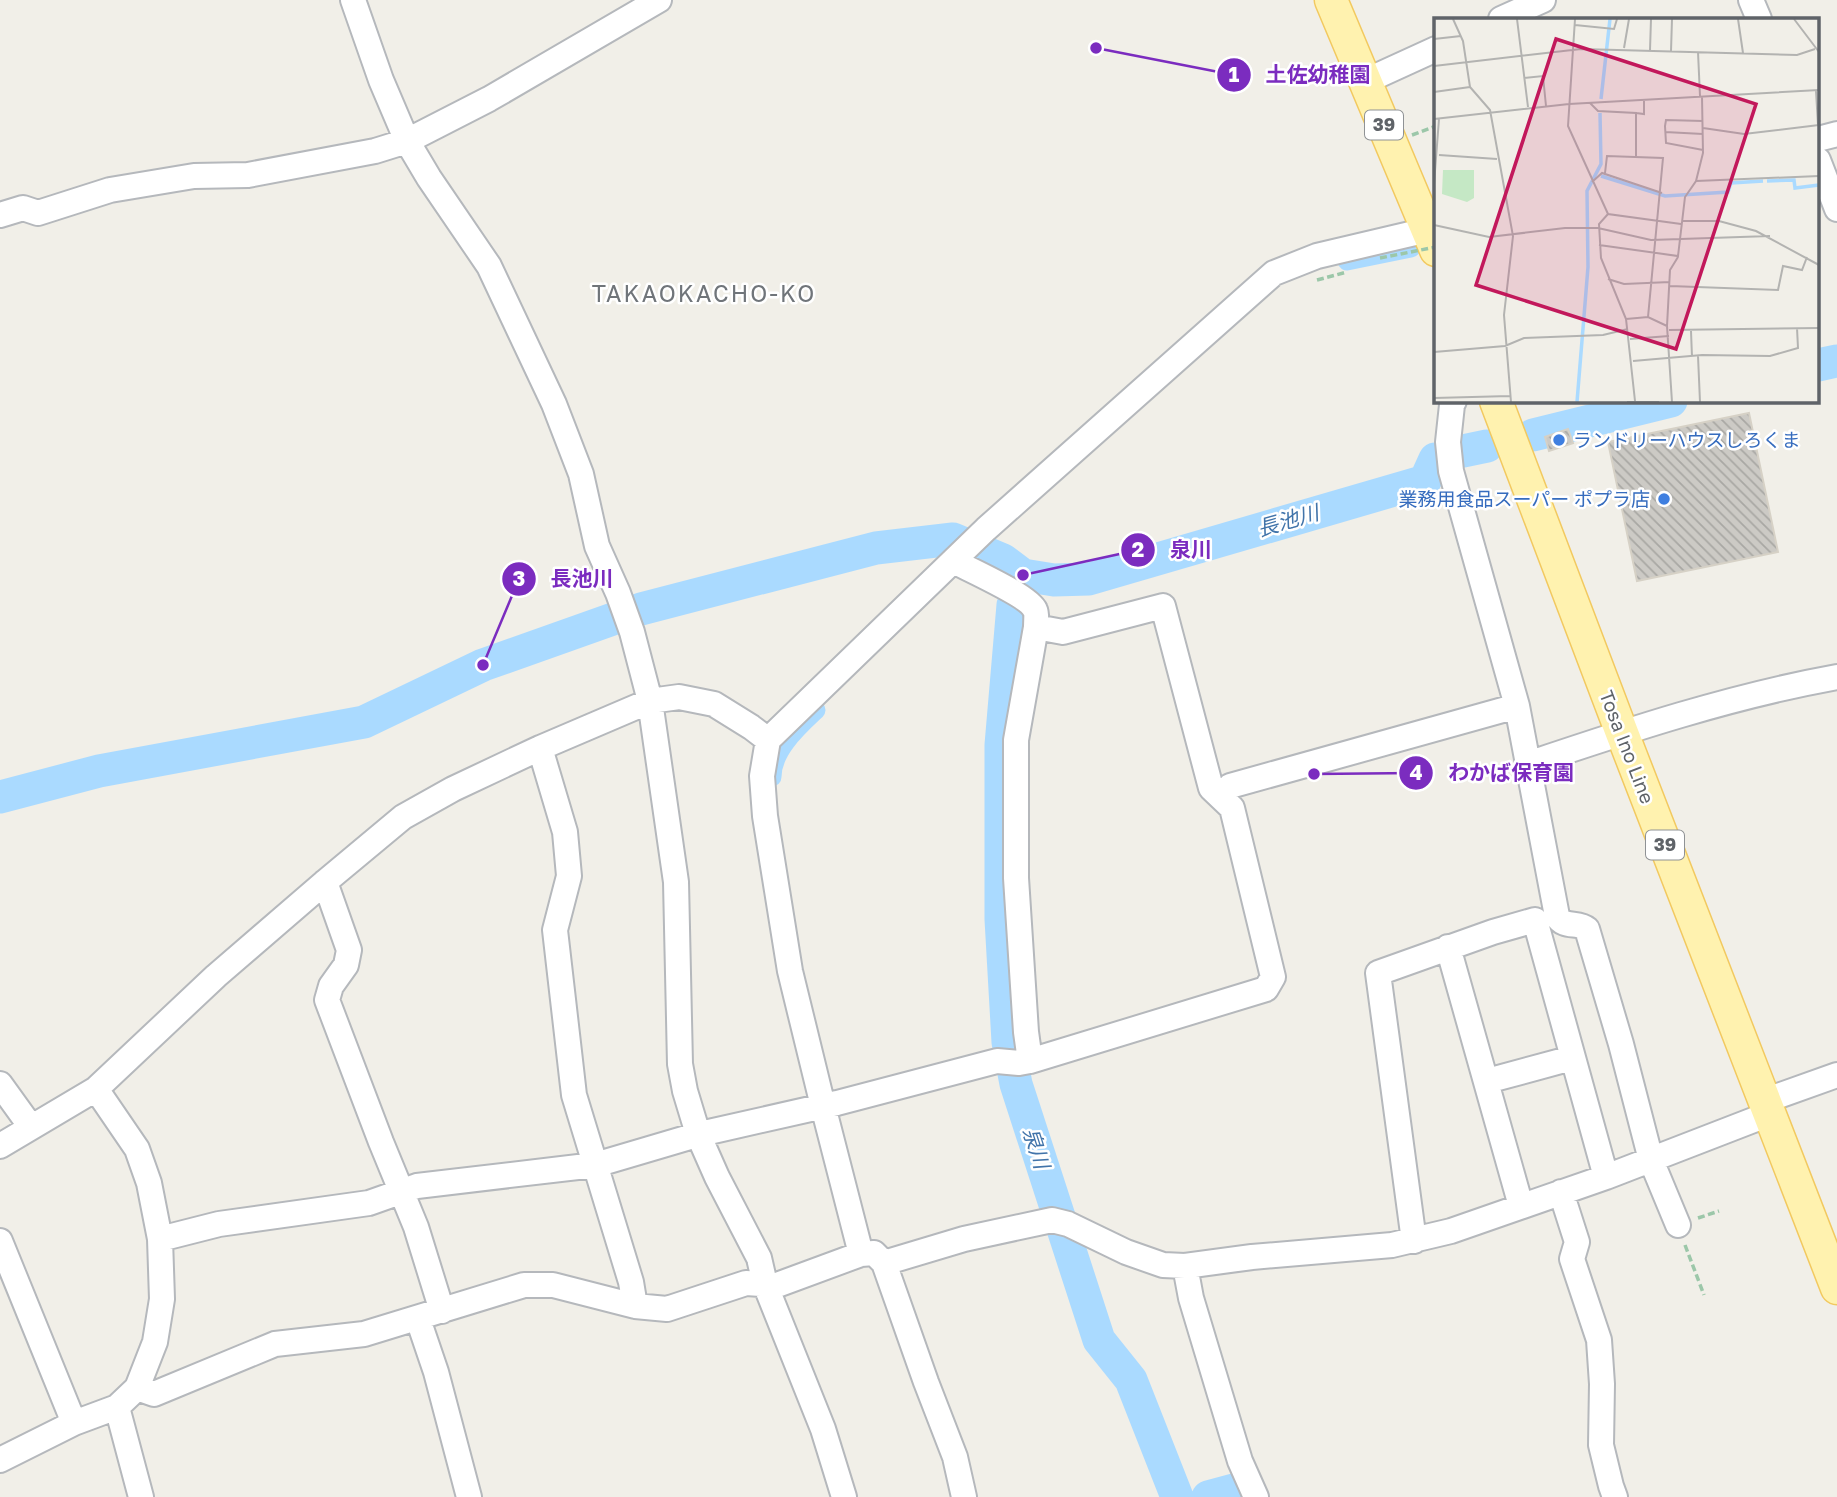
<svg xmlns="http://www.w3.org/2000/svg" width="1837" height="1497" viewBox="0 0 1837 1497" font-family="'Golos Text','Noto Sans JP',sans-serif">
<defs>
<pattern id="building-back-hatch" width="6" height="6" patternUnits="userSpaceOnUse" patternTransform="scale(1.75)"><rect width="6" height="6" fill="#cccac5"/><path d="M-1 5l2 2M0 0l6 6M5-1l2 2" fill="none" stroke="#a9a8a4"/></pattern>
</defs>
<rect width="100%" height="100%" fill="#f1efe8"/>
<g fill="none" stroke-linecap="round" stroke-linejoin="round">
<!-- canal -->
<path stroke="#aadaff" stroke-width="19" d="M1347 261 1411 248
M772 777C772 750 798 727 816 710"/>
<!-- river -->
<path stroke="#aadaff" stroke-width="33" d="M1818 365 1837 361
M1533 435 1671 401
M1463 451 1487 446
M1013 605 1001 745V919L1008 1042 1016 1084 1099 1340 1131 1380 1177 1497
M0 797 99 771 364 722 483 665 641 609 876 548 953 539 1003 560 1023 575 1054 580 1089 579 1425 481 1435 459
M1208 1497 1234 1490 1243 1497"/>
</g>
<!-- building -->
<path fill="url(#building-back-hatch)" stroke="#d6d1c6" stroke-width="2" d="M1749 413 1778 552 1637 581 1608 442Z
M1568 429 1573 443 1549 451 1545 437Z"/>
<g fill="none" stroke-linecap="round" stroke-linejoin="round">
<!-- minor casing -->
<g stroke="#b5b8bc" stroke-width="28">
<path id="minor" d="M353 0 381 80 407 141 429 178 489 266 554 404 581 474 597 546 618 593 632 632 650 701 676 882 680 1064 685 1091 698 1134 717 1177 759 1258 765 1284 823 1429 844 1497
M1751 0 1759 19
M1501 19 1543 0
M1366 81 1436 49
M1818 139 1837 134
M1818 160 1837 209
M0 215 23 208 38 213 110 190 194 176 248 175 375 151 407 141 489 99 659 0
M953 561C968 569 1029 596 1035 610 1037 614 1036 622 1036 627L1016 740V878L1026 1032 1030 1061
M1517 706 1528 764C1629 730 1732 696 1837 677
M540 748 565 832 569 876 555 930 574 1095 631 1282 635 1306 667 1309 746 1283 777 1285 861 1254 874 1253 884 1263 964 1239 1052 1220 1068 1224 1126 1252 1163 1265 1185 1266 1252 1257 1392 1245 1451 1231 1606 1177 1769 1114
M1528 764 1557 916C1564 929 1578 921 1587 929L1621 1044 1651 1160 1678 1225
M1222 798 1230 786 1517 706 1451 471 1448 442 1452 405 1454 401
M325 882 349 950 346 965 331 986 327 1000 381 1142 416 1227 442 1311
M1448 947 1521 1206
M1487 1081 1572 1058
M0 1084 31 1127
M1764 1101 1837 1075
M0 1146 96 1089 216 976 325 882 403 817 453 789 540 748 650 701 679 697 714 704 751 727 768 740
M1561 1192 1577 1242 1572 1259 1599 1340 1602 1384 1601 1445 1611 1486 1615 1497
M160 1239 219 1224 369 1203 417 1186 595 1165 700 1134 837 1103 997 1061 1019 1063 1030 1061 1266 989 1273 977 1232 808 1211 788 1163 606 1063 632 1036 627
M0 1241 74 1423
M1414 1241 1378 973 1493 932 1535 920 1606 1177
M861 1254 823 1106 790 971 765 816 762 776 768 740 986 529 1274 273 1317 256 1436 228
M884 1263 926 1382 955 1457 964 1497
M1185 1266 1191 1298 1240 1461 1256 1497
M418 1319 436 1372 469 1497
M137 1388 154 1394 275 1344 364 1334 524 1285H553L635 1306
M117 1407 141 1497
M0 1460 74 1423 117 1407 137 1388 155 1342 162 1299 160 1239 149 1183 137 1149 96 1089"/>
</g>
<!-- major casing -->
<g stroke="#f2c960" stroke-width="35">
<path id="major" d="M1331 0 1436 250
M1496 401 1622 733 1837 1288"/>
</g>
<!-- path -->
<path stroke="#9cc7a9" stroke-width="3.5" stroke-dasharray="7 3.5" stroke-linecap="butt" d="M1412 135 1436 126
M1317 280 1347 272
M1698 1218 1719 1211
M1685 1245 1704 1295"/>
<!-- minor -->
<use href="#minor" stroke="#fff" stroke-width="24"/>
<!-- major -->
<use href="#major" stroke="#fff2af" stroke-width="32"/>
<!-- path-bridge -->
<path stroke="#9cc7a9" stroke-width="3.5" stroke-dasharray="7 3.5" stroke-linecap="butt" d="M1380 258 1436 247"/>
</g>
<!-- markers -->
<g fill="#3f7fe0" stroke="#fff" stroke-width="2.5">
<circle cx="1559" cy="440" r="7"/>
<circle cx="1664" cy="499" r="7"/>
</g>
<g text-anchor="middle" stroke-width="5" stroke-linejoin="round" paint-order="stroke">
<!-- shield labels -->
<g fill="#fff" stroke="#8f9295" stroke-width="2">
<rect x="1365" y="110.5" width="38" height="29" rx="5"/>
<rect x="1646" y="830.5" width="38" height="29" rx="5"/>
</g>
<g font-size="18" font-weight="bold" fill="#5f6368">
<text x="1384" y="131">39</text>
<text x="1665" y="851">39</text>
</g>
<!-- shop labels -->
<g font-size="19" fill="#366cbe" stroke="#fff" text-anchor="start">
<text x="1573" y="447">ランドリーハウスしろくま</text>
<text x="1650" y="506" text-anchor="end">業務用食品スーパー ポプラ店</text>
</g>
<!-- street labels -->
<g font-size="19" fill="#5f6368" stroke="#fff">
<text transform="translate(1627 747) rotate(69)" y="7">Tosa Ino Line</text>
</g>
<!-- water labels -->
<g font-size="21" font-style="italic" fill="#4174aa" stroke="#fff">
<text transform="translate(1288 521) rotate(-16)" y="7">長池川</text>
<text transform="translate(1036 1148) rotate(72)" y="7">泉川</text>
</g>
<!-- quarter labels -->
<g font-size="23" letter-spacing="2" fill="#70757a" stroke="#fff">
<text x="704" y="302">TAKAOKACHO-KO</text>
</g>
</g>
<!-- overview -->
<g transform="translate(1434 18)">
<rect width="385" height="385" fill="#f1efe8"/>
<path d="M9 152H40V180L33 184 8 176Z" fill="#c5e8c5"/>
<path fill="none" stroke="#aadaff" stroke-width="3.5" d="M167 81 176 1M167 158 231 178 294 174 297 165 329 163M333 163 360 162 361 170 385 167M143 384 154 249 153 173 167 146 166 95"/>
<path fill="none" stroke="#b3b3b1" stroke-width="2" d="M19 1 29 23 36 69 56 92 79 218 70 297 77 384M83 1 94 89M141 1 134 108 174 196 247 206M304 1 309 35M360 1 385 34M141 7 180 11 183 1M0 21 27 18M190 30 195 1M216 32 217 1M237 33 238 1M264 34 266 78M0 48 147 31 363 37 381 31M90 60 109 58 112 88M382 73 384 107M0 74 36 69M156 85 164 93 202 95V138M202 95 210 96V82M0 101 135 86 385 72M269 103 232 102 231 108 232 125 269 132M269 110 310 116 385 107M231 114 269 116M5 137 63 141M171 155 173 138 229 140 214 299M262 163 385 158M158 164 168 155 228 175M0 166 5 101M174 196 165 206 167 240 192 301 201 383M249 203H285L322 213 385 247M0 207 55 219 131 210H164L217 222 336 218M165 227 244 238 251 179 262 163 269 135 268 79M174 261 190 266 236 264M236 268 344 272 349 248 368 252 373 239M192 301 214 299 233 308 238 384M233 308 236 252 244 239M235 312 385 310M257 313 258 339M196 321 235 318M0 334 71 328 90 320 169 317 194 311M264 338 266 384M199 343 268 337 336 338 364 330 363 310M0 380 76 378M193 384H225"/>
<path fill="#c2185b" fill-opacity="0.15" stroke="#c2185b" stroke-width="3.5" d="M122 21 322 86 242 331 42 267Z"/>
<rect width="385" height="385" fill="none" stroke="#5f6368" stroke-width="3.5"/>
</g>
<!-- callouts -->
<path fill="none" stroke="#7b2cbf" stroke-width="2.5" d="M1096 48L1234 75M1023 575L1138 550M483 665L519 579M1314 774L1416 773"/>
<g fill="#7b2cbf" stroke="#fff" stroke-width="2.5">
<circle cx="1096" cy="48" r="7"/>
<circle cx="1023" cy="575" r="7"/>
<circle cx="483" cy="665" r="7"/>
<circle cx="1314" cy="774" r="7"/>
<circle cx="1234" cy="75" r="18"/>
<circle cx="1138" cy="550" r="18"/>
<circle cx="519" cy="579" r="18"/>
<circle cx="1416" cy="773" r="18"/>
</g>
<g font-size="21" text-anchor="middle" font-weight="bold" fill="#fff">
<text x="1234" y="82">1</text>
<text x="1138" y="557">2</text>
<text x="519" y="586">3</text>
<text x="1416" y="780">4</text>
</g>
<g font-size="21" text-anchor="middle" font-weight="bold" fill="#7b2cbf" stroke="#fff" stroke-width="5" stroke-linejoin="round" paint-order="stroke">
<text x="1318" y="82">土佐幼稚園</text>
<text x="1191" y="557">泉川</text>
<text x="582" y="586">長池川</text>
<text x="1511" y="780">わかば保育園</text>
</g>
</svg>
